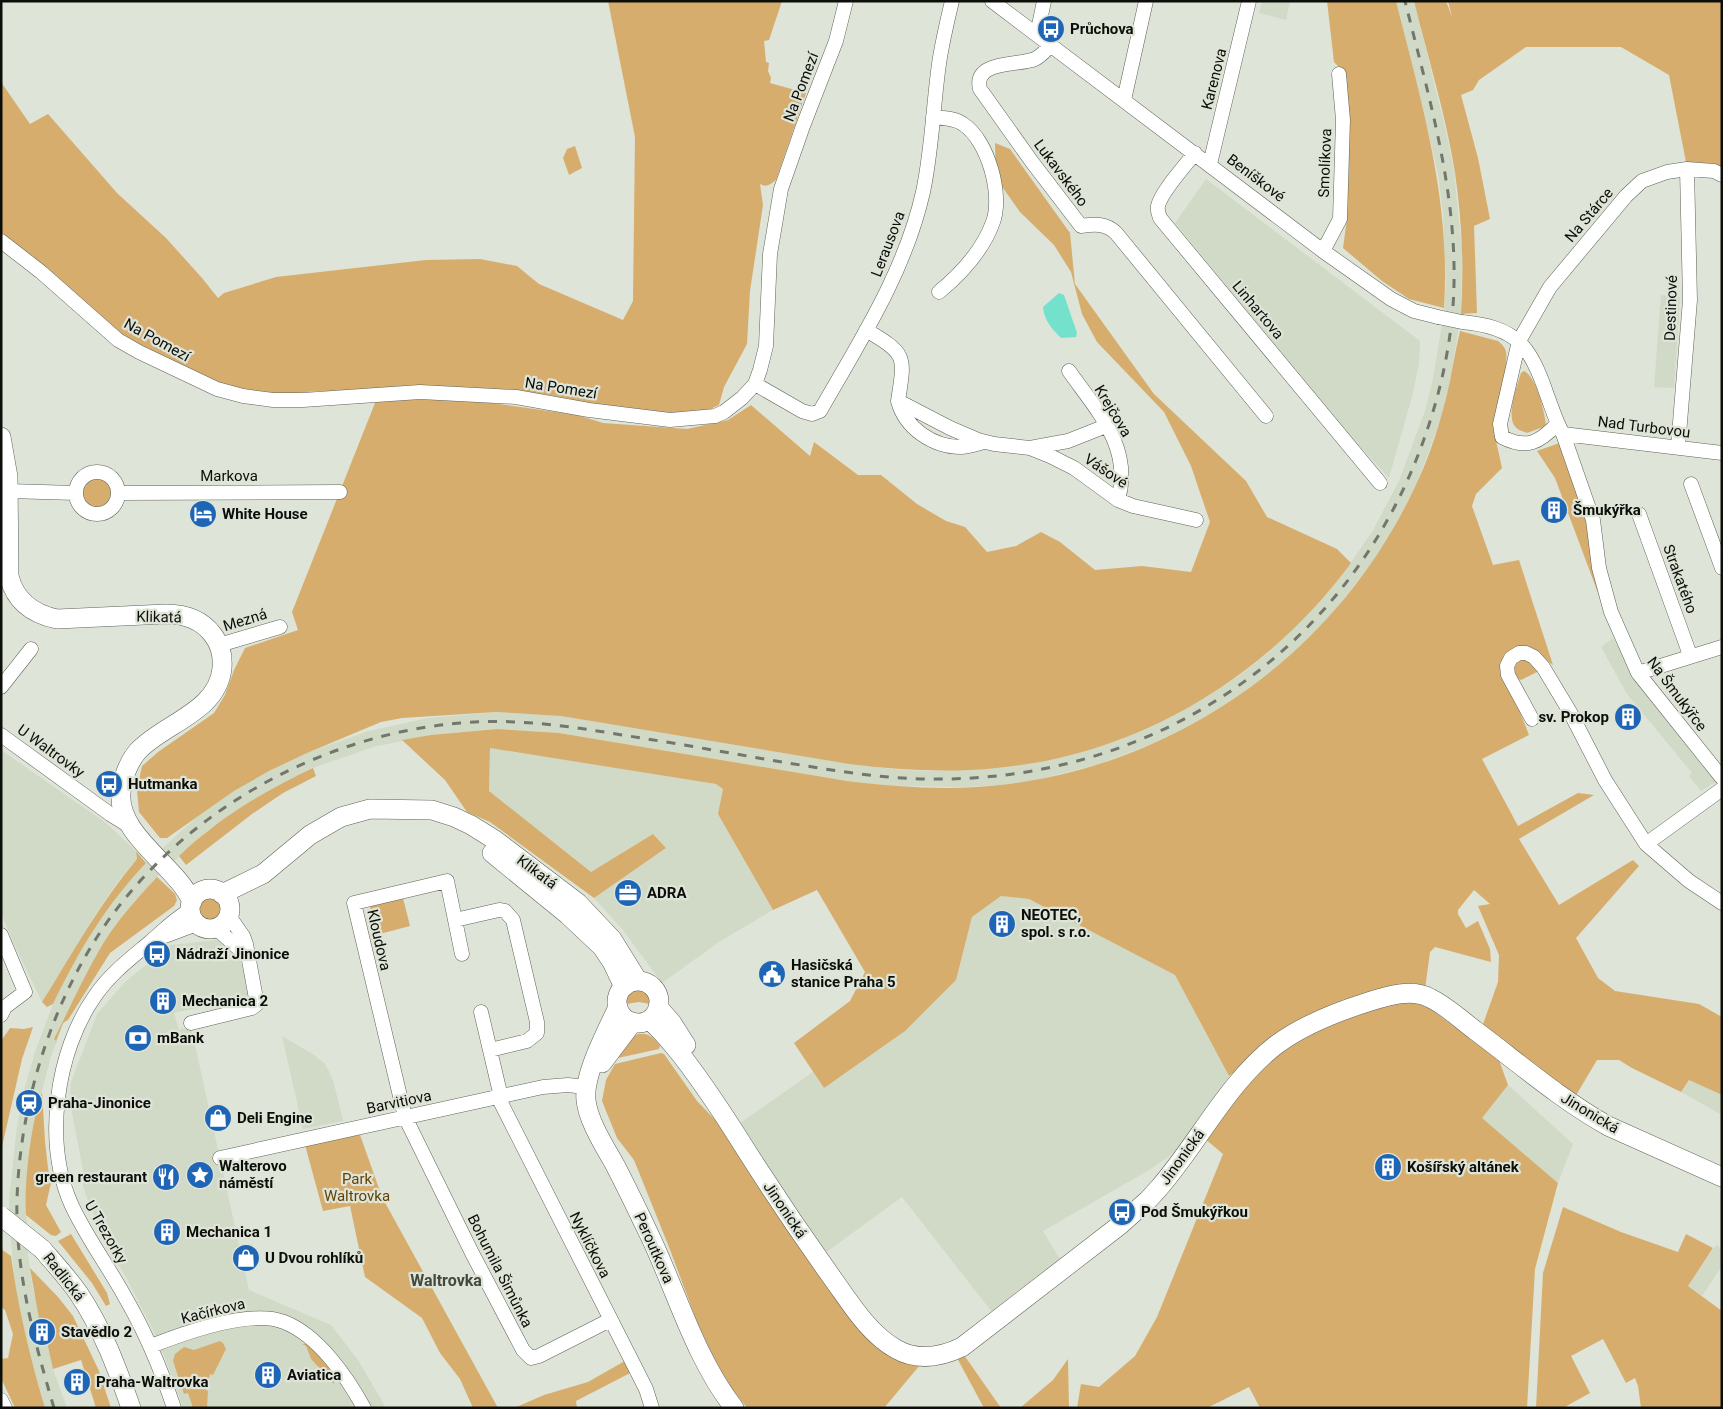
<svg xmlns="http://www.w3.org/2000/svg" width="1723" height="1409" viewBox="0 0 1723 1409" font-family="Roboto,sans-serif">
<rect width="100%" height="100%" fill="#dee4d7"/>
<!-- built -->
<path fill="#d1dac6" d="M1262 1H1290L1286 20 1259 13Z
M1396 1H1414L1445 127 1454 171 1462 250 1461 314 1450 382 1442 416 1415 488 1387 541 1372 563 1327 620 1280 665 1254 686 1222 708 1190 726 1162 740 1099 764 1033 781 999 785 967 787 892 786 847 781 559 733 497 729 431 735 373 747 313 768 288 780 244 806 207 831 157 877 135 901 110 934 84 979 68 1011 51 1057 38 1105 28 1172 26 1202 28 1254 33 1290 48 1336 47 1342 53 1369 67 1408H45L28 1349 16 1295 10 1232 9 1201 16 1134 21 1101 35 1052 53 1004 69 970 96 925 122 890 146 863 197 817 234 791 269 771 306 753 369 731 428 718 497 712 561 716 849 764 893 769 930 771 997 768 1030 764 1094 748 1155 724 1213 693 1244 672 1269 652 1342 575 1372 532 1399 481 1425 411 1433 379 1444 312 1446 285 1443 213 1438 174 1428 131Z
M1206 179 1420 341 1419 364 1413 393 1389 478 1346 431 1175 223Z
M1661 295 1680 297 1674 388 1654 387Z
M1613 638 1628 665 1717 781 1701 791 1689 776 1692 773 1627 694 1601 647Z
M490 747 716 784 723 789 719 814 773 910 719 942 662 983 623 930 594 898 666 848 653 834 591 872 489 791Z
M1 750 106 823 136 851 137 859 120 879 97 912 42 1002 14 944 1 913Z
M1001 896 1029 899 1175 975 1229 1076 1179 1149 1149 1170 1043 1231 1061 1261 992 1312 902 1197 825 1253 740 1123 813 1072 824 1088 956 980 972 917Z
M225 939 237 946 250 996 174 1013 179 1030 191 1027 249 1290 331 1325 358 1360 386 1408H183L166 1361 153 1330 126 1277 98 1232 94 1215 88 1201 83 1186 84 1176 70 1102 71 1082 97 1014 125 982 171 945Z
M282 1036 314 1055 324 1063 329 1071 334 1084 343 1121 303 1129Z
M1689 1080 1722 1095V1115L1681 1092Z
M1508 1085 1573 1144 1558 1183 1481 1118Z
M1716 1245 1722 1249V1266L1702 1296 1688 1286Z"/>
<!-- green -->
<path fill="#d7ad6e" d="M608 1H782L769 40 764 41 766 62 769 63 768 71 771 78 770 83 806 93 776 180C771 184 766 188 760 184L763 205 750 291 747 344 724 387 719 405 698 415 638 413 543 394 535 398 350 391H317L268 396 231 388 138 346 116 331 1 236V82L30 124 48 114 117 193 166 238 202 278 218 298 224 293 276 277 426 260 480 259 517 266 539 284 623 320 633 301 635 137Z
M1327 1H1396C1422 105 1451 200 1444 308L1409 299 1382 281 1343 248 1347 219 1344 72 1334 62Z
M1414 1H1446L1452 17 1448 1H1722V168L1706 164 1686 162 1669 75 1621 47H1526L1479 80 1473 90 1461 95 1478 158 1490 219 1474 226 1477 313 1461 314C1464 267 1462 220 1455 173 1446 115 1428 58 1414 1Z
M995 143 1010 149 1070 233 1075 284 1154 394 1246 481 1267 517 1337 549 1351 563C1267 677 1138 755 997 768 947 773 898 770 849 764L561 716 496 712 402 718 381 722 307 753 269 771 234 791 167 838H160L139 812 137 790 142 766 158 752 214 713 225 695 234 670 245 648 298 630 292 612 377 398 471 400 577 415 603 423 687 429 728 420 751 405 810 456 814 442 858 475H881L917 504 946 521 965 527 987 552 1016 546 1041 532 1060 542 1095 570 1142 566 1191 572 1210 522 1191 466 1164 412 1097 342 1082 314 1071 272 1054 245 1020 212 996 178Z
M575 146 582 168 569 175 563 158 567 149Z
M1460 331 1498 341C1507 348 1507 353 1506 364L1510 366 1493 427 1502 468 1476 494 1472 506 1493 565 1519 560 1553 665 1535 652 1503 669 1529 735 1482 759 1518 826 1578 793 1594 795 1519 839 1559 905 1633 860 1639 866 1576 938 1598 978 1615 991 1699 1004 1722 1017V1095L1689 1080 1681 1092 1632 1068 1619 1060H1597L1575 1097 1482 1027 1498 982 1499 955 1478 906 1490 904 1474 890 1458 910V914L1466 928 1478 921 1490 949 1491 962 1435 947 1430 952 1425 989 1414 983 1384 990 1288 1032 1229 1076 1175 975 1029 899 1001 896 972 917 956 980 905 1031 824 1088 794 1043 850 1001 865 972 817 890 773 910 718 814 723 789 716 784 490 748 489 791 591 872 653 834 666 848 594 898 490 822 467 812 445 780 402 740 431 735 497 729 559 733 847 781C898 787 949 791 1000 785 1179 765 1336 653 1413 491 1430 457 1442 418 1450 381 1453 365 1456 348 1460 331Z
M1524 371C1536 376 1545 412 1546 426L1527 433C1522 431 1517 430 1514 425 1507 413 1517 386 1521 373Z
M1562 442 1588 519 1604 609 1555 478 1537 451Z
M83 493a14 14 0 1 1 28 0a14 14 0 1 1-28 0Z
M1521 655 1541 670 1521 680 1515 678 1512 663Z
M313 768 316 776 283 793 252 814 186 865 179 856C219 818 264 791 313 768Z
M136 851 146 863C106 905 78 952 53 1004L47 1007 42 1002C72 954 100 903 137 859Z
M157 877 175 894 177 900 174 906 110 953 68 1020 63 1023 56 1041 54 1039C72 1004 88 966 110 933 124 913 140 895 157 877Z
M197 910a14 14 0 1 1 28 0a14 14 0 1 1-28 0Z
M403 898 410 926 372 936 368 917 371 905Z
M637 988C645 988 650 992 653 1000L650 1004 639 1002 626 1004C626 996 629 991 637 988Z
M1408 1000 1428 1007 1499 1060 1508 1085 1482 1118 1558 1183 1535 1269 1527 1408H1260L1249 1387 1207 1408H1077L1081 1384 1099 1387 1135 1356 1157 1317 1223 1154 1204 1138 1254 1078 1278 1054 1315 1031 1365 1009Z
M33 1027 22 1059 1 1151V1041L10 1028 24 1029Z
M638 1034C649 1033 654 1038 660 1046L659 1049 618 1058 630 1038Z
M661 1053 664 1054 697 1101 723 1128 834 1294 920 1365 884 1408H747L730 1386 712 1354 697 1322 669 1247 634 1160 617 1138 602 1101 606 1080 615 1064Z
M42 1092 45 1141 48 1168 51 1183 46 1205 61 1232 56 1236 51 1235 26 1215C24 1181 31 1124 42 1092Z
M359 1132 382 1197 498 1408H473L460 1379 440 1353 422 1318 365 1277 350 1206 323 1211 305 1145Z
M1563 1207 1621 1232 1678 1252 1686 1234 1713 1248 1688 1286 1722 1311V1408H1641L1638 1386 1635 1378 1626 1383 1603 1339 1571 1356 1590 1393 1563 1408H1536L1543 1273Z
M71 1234 107 1293 110 1304 106 1306 92 1283 58 1241Z
M1 1249 11 1256C18 1308 30 1357 45 1408H15L1 1378V1359L8 1358 13 1334 5 1310 1 1307Z
M30 1268 58 1297 73 1316 99 1371 111 1408H96L81 1360 53 1369 47 1342 48 1336 45 1327 40 1324Z
M220 1341 223 1343 226 1349 213 1375 210 1374 206 1390 208 1391 207 1408H193L188 1393 184 1394 173 1361 175 1354 184 1347 194 1350Z
M302 1344H308L334 1372V1384L311 1359 306 1346Z
M964 1355 1001 1408H984L957 1358Z
M630 1358 636 1370 576 1401 577 1408H514L544 1395 588 1382Z
M1068 1359 1069 1408H1020L1053 1380Z"/>
<!-- water -->
<path fill="#73e1cb" d="M1059 293 1064 295 1077 333 1076 337 1061 338C1052 329 1044 320 1043 307Z"/>
<g fill="none" stroke-linecap="round" stroke-linejoin="round">
<!-- street casing -->
<g stroke="#5d6357" stroke-width="15">
<path id="street" d="M992 1 1323 251 1391 299 1414 311 1438 317
M1037 35 1044 1
M1050 46C1046 50 1041 56 1035 59 1018 66 973 60 980 89L1032 162 1081 226C1094 224 1106 223 1116 233L1266 416
M1124 100 1146 1
M933 117C943 118 955 118 963 124 988 140 1003 195 993 222 983 250 962 273 939 292
M1195 153C1185 166 1161 192 1158 206 1157 211 1159 214 1160 218L1380 483
M1210 164 1249 1
M1 241 41 272 118 340 139 352 217 389 243 396 273 400H303L420 392 516 397 589 410 670 420 715 416 724 412 742 398 755 384 760 370 766 346 770 254 781 189 803 126 836 41 846 1
M1323 251 1340 219 1343 120 1339 74
M1462 322C1516 327 1530 345 1547 395 1552 408 1556 422 1563 434L1593 520 1599 568 1611 612 1638 673 1722 778
M866 330C907 354 905 356 898 401L950 428 978 440 994 444 1030 448 1050 456 1074 468 1118 500 1133 506 1196 520
M1069 371C1097 411 1133 447 1118 500
M755 384 802 411 812 414 820 411C860 341 905 272 923 192 932 150 933 107 939 64 942 43 947 22 952 1
M898 401C905 428 933 447 961 447 969 447 976 444 984 442
M1557 424C1540 442 1527 450 1502 437L1500 424 1519 341 1550 287 1626 196 1642 181 1667 172 1687 169 1714 171 1722 175
M1563 434 1722 453
M1678 447 1690 300 1687 169
M1030 448 1068 441 1106 426
M76 493a21 21 0 1 1 42 0a21 21 0 1 1-42 0Z
M1691 484 1722 568
M8 491 76 493
M119 493 340 492
M1639 514 1690 655
M219 645 280 627
M1638 673 1722 647
M1 687 31 649
M1532 719 1508 675 1507 666 1511 658 1519 653H1526L1534 657 1543 667 1570 712 1605 780 1646 844 1689 881 1722 903
M1 735 110 814 131 827
M1646 844 1722 789
M455 920 499 910 505 911 513 920 537 1022V1033L527 1041 490 1050
M216 928 238 948 247 951
M1 935 25 992 5 1007 1 1015
M154 940 197 924
M462 954 447 881 354 903 405 1117 472 1253 523 1350 531 1358 539 1356 610 1320
M481 1012 501 1097
M191 1023 252 1008 257 1004 246 944 243 936 229 916
M498 1097 646 1389 652 1408
M220 1158 543 1087 568 1085 585 1087
M151 1346C184 1333 251 1309 284 1322 318 1335 347 1377 364 1408
M1 1400 5 1408
M174 1408C161 1369 146 1333 125 1297 108 1266 87 1238 72 1206 43 1143 56 1051 95 996 110 974 130 959 149 943 164 930 173 920 190 910"/>
</g>
<!-- secondary casing -->
<g stroke="#5d6357" stroke-width="20">
<path id="secondary" d="M1 437 8 477 9 576C15 601 33 614 57 619L166 614C185 614 202 620 213 635 220 644 223 656 222 668 218 712 164 723 138 751 129 761 122 779 121 793 117 835 178 867 192 902
M492 853 568 915 602 947 612 962 624 987
M190 909a20 20 0 1 1 40 0a20 20 0 1 1-40 0Z
M222 894 263 874 310 835 341 817 370 809 432 810 454 817 471 825 495 840 578 903 612 939 638 981
M617 1002a21 21 0 1 1 42 0a21 21 0 1 1-42 0Z
M618 1007C607 1031 583 1075 586 1100 588 1121 605 1147 615 1165 627 1188 638 1211 649 1234 677 1292 694 1356 734 1408
M658 1007 672 1023 686 1045
M649 1020C662 1030 671 1043 682 1056 705 1086 726 1118 746 1150 774 1194 803 1237 833 1279 851 1304 869 1334 896 1349 917 1361 941 1357 962 1347L1120 1225 1148 1200 1159 1188C1199 1142 1227 1083 1276 1045 1303 1025 1336 1012 1368 1002 1387 996 1411 988 1430 998 1447 1006 1461 1020 1476 1031 1520 1064 1560 1099 1608 1126L1722 1177
M602 1063 633 1022
M42 1249C55 1264 68 1278 79 1294 103 1330 117 1368 131 1408"/>
</g>
<!-- street -->
<use href="#street" stroke="#fff" stroke-width="14"/>
<!-- secondary -->
<use href="#secondary" stroke="#fff" stroke-width="19"/>
<!-- rail -->
<path stroke="#72766d" stroke-width="3" stroke-dasharray="9 9" stroke-linecap="butt" d="M54 1408C34 1340 15 1270 17 1199 20 1105 50 1007 103 928 183 811 320 735 460 723 515 718 568 726 622 735 675 743 729 753 782 762 831 770 881 779 931 779 1153 782 1347 652 1423 442 1441 392 1453 338 1454 284 1456 187 1428 94 1405 1"/>
<!-- street-bridge casing -->
<g stroke="#5d6357" stroke-width="15" stroke-linecap="butt">
<path id="street-bridge" d="M1438 317 1462 322"/>
</g>
<!-- secondary-bridge casing -->
<g stroke="#5d6357" stroke-width="20" stroke-linecap="butt">
<path id="secondary-bridge" d="M1 1216 42 1249"/>
</g>
<!-- street-bridge -->
<use href="#street-bridge" stroke="#fff" stroke-width="14"/>
<!-- secondary-bridge -->
<use href="#secondary-bridge" stroke="#fff" stroke-width="19"/>
</g>
<!-- icons -->
<defs>
<g id="bus-disc" transform="scale(1.4375)"><circle r="9.5" fill="#1f65b6" stroke="#dee4d7"/><path d="M-5-6H5V4H4V6H2V4H-2V6H-4V4H-5ZM-3.5-4V0h7V-4ZM-3.5 1.2v1.5H-2V1.2ZM2 1.2v1.5H3.5V1.2Z" fill="#fff"/></g>
<g id="building-disc" transform="scale(1.4375)"><circle r="9.5" fill="#1f65b6" stroke="#dee4d7"/><path d="M-4-6H4V6H1V3H-1V6H-4ZM-2.5-4.3h1.7v1.8h-1.7ZM.8-4.3h1.7v1.8H.8ZM-2.5-1h1.7V.8h-1.7ZM.8-1h1.7V.8H.8Z" fill="#fff"/></g>
<g id="hotel-disc" transform="scale(1.4375)"><circle r="9.5" fill="#1f65b6" stroke="#dee4d7"/><path d="M-6-4.5h1.5V1H6V5H4.5V3h-9V5H-6ZM-4 0a1.8 1.8 0 1 1 3.6 0ZM.5 0V-2.5h3Q6-2.5 6 0Z" fill="#fff"/></g>
<g id="office-disc" transform="scale(1.4375)"><circle r="9.5" fill="#1f65b6" stroke="#dee4d7"/><path d="M-6-3h4V-5.5h4V-3h4V5H-6ZM-1-4.5V-3h2v-1.5ZM-6 0V1H6V0Z" fill="#fff"/></g>
<g id="civic-disc" transform="scale(1.4375)"><circle r="9.5" fill="#1f65b6" stroke="#dee4d7"/><path d="M-.6-6.5H3V-4.5H.6V-3L4-1V1h2V6H-6V1h2V-1L-.6-3ZM-1.2 2.5V6h2.4V2.5Z" fill="#fff"/></g>
<g id="bank-disc" transform="scale(1.4375)"><circle r="9.5" fill="#1f65b6" stroke="#dee4d7"/><path d="M-6-4H6V4H-6ZM0-2.3a2.3 2.3 0 1 0 0 4.6a2.3 2.3 0 1 0 0-4.6Z" fill="#fff"/></g>
<g id="station-disc" transform="scale(1.4375)"><circle r="9.5" fill="#1f65b6" stroke="#dee4d7"/><path d="M-3-6H3Q5-6 5-4V2Q5 4 3 4L4.5 6H3L1.5 4h-3L-3 6H-4.5L-3 4Q-5 4-5 2V-4Q-5-6-3-6ZM-3.5-4v3h7v-3ZM-3.5 1v1.5H-2V1ZM2 1v1.5H3.5V1Z" fill="#fff"/></g>
<g id="shop-disc" transform="scale(1.4375)"><circle r="9.5" fill="#1f65b6" stroke="#dee4d7"/><path d="M-5-2.5h2.3a2.7 3.5 0 0 1 5.4 0H5L5.5 6h-11ZM-1.5-2.5h3a1.5 2.3 0 0 0-3 0Z" fill="#fff"/></g>
<g id="sight-disc" transform="scale(1.4375)"><circle r="9.5" fill="#1f65b6" stroke="#dee4d7"/><path d="M0-6L1.8-2.2L6-1.7L2.9 1.2L3.7 5.4L0 3.3L-3.7 5.4L-2.9 1.2L-6-1.7L-1.8-2.2Z" fill="#fff"/></g>
<g id="restaurant-disc" transform="scale(1.4375)"><circle r="9.5" fill="#1f65b6" stroke="#dee4d7"/><path d="M-5-6h1v4h1v-4h1v4h1v-4h1v5L-1.5 .5V6h-2V.5L-5-1ZM5-6V6H3V1.5H1.5Q1.5-4 5-6Z" fill="#fff"/></g>
</defs>
<g fill-rule="evenodd">
<use href="#bus-disc" x="1051" y="29"/>
<use href="#building-disc" x="1554" y="510"/>
<use href="#hotel-disc" x="203" y="514"/>
<use href="#building-disc" x="1628" y="717"/>
<use href="#bus-disc" x="109" y="784"/>
<use href="#office-disc" x="628" y="893"/>
<use href="#building-disc" x="1002" y="924"/>
<use href="#bus-disc" x="157" y="954"/>
<use href="#civic-disc" x="772" y="974"/>
<use href="#building-disc" x="163" y="1001"/>
<use href="#bank-disc" x="138" y="1038"/>
<use href="#station-disc" x="29" y="1103"/>
<use href="#shop-disc" x="218" y="1118"/>
<use href="#building-disc" x="1388" y="1167"/>
<use href="#sight-disc" x="200" y="1175"/>
<use href="#restaurant-disc" x="166" y="1177"/>
<use href="#bus-disc" x="1122" y="1212"/>
<use href="#building-disc" x="167" y="1232"/>
<use href="#shop-disc" x="246" y="1258"/>
<use href="#building-disc" x="42" y="1332"/>
<use href="#building-disc" x="268" y="1375"/>
<use href="#building-disc" x="77" y="1382"/>
</g>
<g text-anchor="middle" stroke-width="4.5" stroke-linejoin="round" paint-order="stroke">
<!-- poi labels -->
<g font-size="15" font-weight="bold" fill="#0c0e09" stroke="#dee4d7" text-anchor="start">
<text x="1070" y="34">Průchova</text>
<text x="1573" y="515">Šmukýřka</text>
<text x="222" y="519">White House</text>
<text x="1609" y="722" text-anchor="end">sv. Prokop</text>
<text x="128" y="789">Hutmanka</text>
<text x="647" y="898">ADRA</text>
<text x="1021" y="920">NEOTEC,<tspan x="1021" dy="17">spol. s r.o.</tspan></text>
<text x="176" y="959">Nádraží Jinonice</text>
<text x="791" y="970">Hasičská<tspan x="791" dy="17">stanice Praha 5</tspan></text>
<text x="182" y="1006">Mechanica 2</text>
<text x="157" y="1043">mBank</text>
<text x="48" y="1108">Praha-Jinonice</text>
<text x="237" y="1123">Deli Engine</text>
<text x="219" y="1171">Walterovo<tspan x="219" dy="17">náměstí</tspan></text>
<text x="1407" y="1172">Košířský altánek</text>
<text x="147" y="1182" text-anchor="end">green restaurant</text>
<text x="1141" y="1217">Pod Šmukýřkou</text>
<text x="186" y="1237">Mechanica 1</text>
<text x="265" y="1263">U Dvou rohlíků</text>
<text x="61" y="1337">Stavědlo 2</text>
<text x="287" y="1380">Aviatica</text>
<text x="96" y="1387">Praha-Waltrovka</text>
</g>
<!-- street labels -->
<g font-size="15" fill="#0c0e09" stroke="#dee4d7">
<text transform="translate(1214 79) rotate(-76)" y="5">Karenova</text>
<text transform="translate(801 87) rotate(-69)" y="5">Na Pomezí</text>
<text transform="translate(1325 163) rotate(-88)" y="5">Smolíkova</text>
<text transform="translate(1061 173) rotate(53)" y="5">Lukavského</text>
<text transform="translate(1256 178) rotate(37)" y="5">Beníškové</text>
<text transform="translate(1589 215) rotate(-50)" y="5">Na Stárce</text>
<text transform="translate(888 244) rotate(-69)" y="5">Lerausova</text>
<text transform="translate(1671 308) rotate(-88)" y="5">Destinové</text>
<text transform="translate(1258 310) rotate(50)" y="5">Linhartova</text>
<text transform="translate(157 340) rotate(29)" y="5">Na Pomezí</text>
<text transform="translate(561 388) rotate(9)" y="5">Na Pomezí</text>
<text transform="translate(1113 411) rotate(59)" y="5">Krejčova</text>
<text transform="translate(1644 427) rotate(7)" y="5">Nad Turbovou</text>
<text transform="translate(1106 471) rotate(34)" y="5">Vášové</text>
<text x="229" y="481">Markova</text>
<text transform="translate(1680 579) rotate(70)" y="5">Strakatého</text>
<text transform="translate(159 617) rotate(1)" y="5">Klikatá</text>
<text transform="translate(245 620) rotate(-17)" y="5">Mezná</text>
<text transform="translate(1677 694) rotate(53)" y="5">Na Šmukýřce</text>
<text transform="translate(51 751) rotate(36)" y="5">U Waltrovky</text>
<text transform="translate(537 872) rotate(37)" y="5">Klikatá</text>
<text transform="translate(379 940) rotate(77)" y="5">Kloudova</text>
<text transform="translate(399 1102) rotate(-12)" y="5">Barvitiova</text>
<text transform="translate(1590 1113) rotate(31)" y="5">Jinonická</text>
<text transform="translate(1182 1157) rotate(-54)" y="5">Jinonická</text>
<text transform="translate(785 1210) rotate(56)" y="5">Jinonická</text>
<text transform="translate(106 1232) rotate(60)" y="5">U Trezorky</text>
<text transform="translate(590 1245) rotate(63)" y="5">Nyklíčkova</text>
<text transform="translate(654 1248) rotate(66)" y="5">Peroutkova</text>
<text transform="translate(500 1271) rotate(63)" y="5">Bohumila Šimůnka</text>
<text transform="translate(64 1277) rotate(52)" y="5">Radlická</text>
<text transform="translate(213 1311) rotate(-14)" y="5">Kačírkova</text>
</g>
<!-- park labels -->
<g font-size="15" fill="#624204" stroke="#dee4d7">
<text x="357" y="1184">Park<tspan x="357" dy="17">Waltrovka</tspan></text>
</g>
<!-- neighbourhood labels -->
<g font-size="16" font-weight="bold" fill="#44493e" stroke="#dee4d7">
<text x="446" y="1286">Waltrovka</text>
</g>
</g>
<!-- border -->
<rect width="1723" height="1409" fill="none" stroke="#0c0e09" stroke-width="5"/>
</svg>
